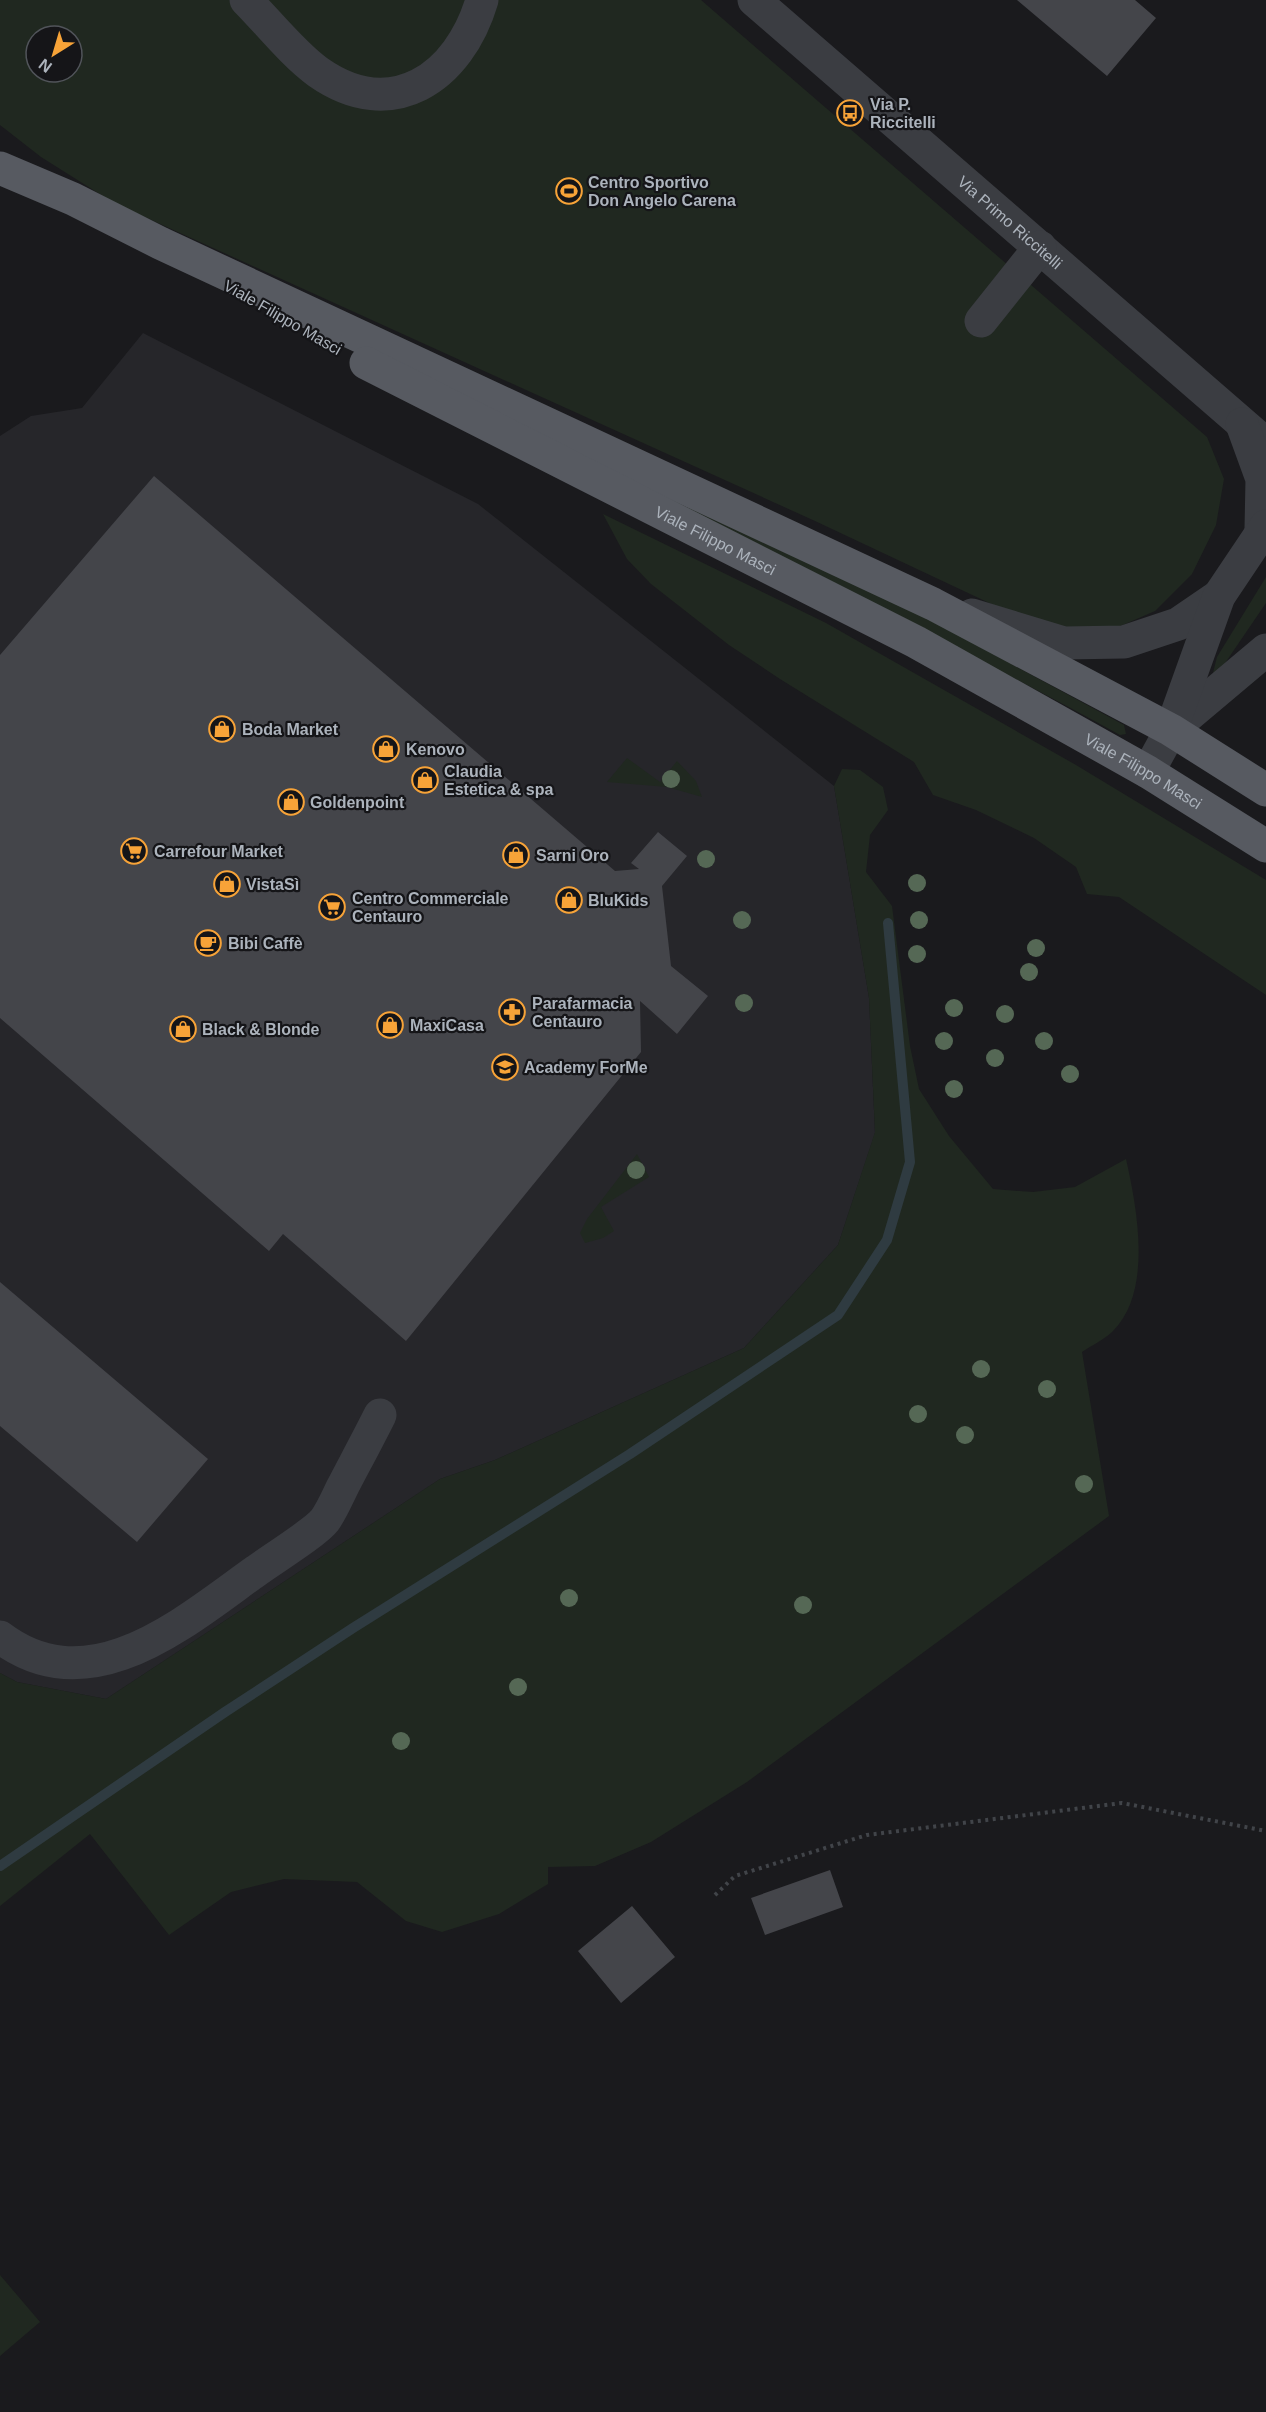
<svg xmlns="http://www.w3.org/2000/svg" width="1266" height="2412" viewBox="0 0 1266 2412" font-family="Arial,sans-serif">
<rect width="100%" height="100%" fill="#1a1a1d"/>
<!-- built -->
<path fill="#26262a" d="M143 333 478 504 834 786 869 998 875 1133 838 1245 744 1348 495 1460 440 1479 106 1699 17 1682 0 1673V436L31 416 82 408Z"/>
<!-- green -->
<path fill="#202820" fill-rule="evenodd" d="M0 0H701L1207 437 1224 479 1216 525 1192 574 1155 611 1102 634 1053 633 815 521 114 203 41 157 0 125ZM36 36H72V72H36Z
M611 465 921 615 1124 725 1126 734 1120 735C956 644 786 565 617 484Z
M603 514 826 623 1076 765 1266 880V995L1119 897 1087 894 1076 867 1034 838 976 810 933 795 914 762 780 679 729 645 651 584 627 559Z
M1266 577V603L1219 672 1213 673 1217 657Z
M627 758 660 782 677 761 696 781 702 797 667 787 607 782Z
M842 769 860 770 883 787 888 810 870 835 866 872 892 906 910 1046 919 1089 949 1136 993 1189 1033 1192 1075 1187 1126 1159C1137 1208 1153 1291 1113 1331 1104 1340 1092 1345 1082 1352L1109 1516 747 1782 651 1842 595 1866 548 1867V1884L499 1914 442 1932 406 1921 357 1882 284 1879 231 1892 169 1935 90 1834 0 1906V1673L17 1682 106 1699 440 1479 495 1460 744 1348 838 1245 875 1132 869 998 834 786Z
M637 1154 649 1177 601 1207 614 1231 603 1238 585 1243 580 1233 587 1219Z
M0 2275 40 2322 0 2356Z"/>
<g fill="none" stroke-linecap="round" stroke-linejoin="round">
<!-- stream -->
<path stroke="#2f3b41" stroke-width="10" d="M0 1866 225 1712 353 1628 630 1454 838 1315 887 1240 910 1162 888 923"/>
</g>
<!-- building -->
<path fill="#44454a" d="M1017 0H1135L1156 18 1107 76Z
M154 476 615 871 639 869 631 863 658 832 687 856 662 886 671 966 708 996 677 1034 640 1001 641 1052 406 1341 283 1234 269 1251 0 1018V655Z
M0 1282 208 1459 137 1542 0 1426Z
M830 1870 843 1907 765 1935 751 1898Z
M632 1906 675 1957 621 2003 578 1951Z"/>
<g fill="none" stroke-linecap="round" stroke-linejoin="round">
<!-- path -->
<path stroke="#414449" stroke-width="4" stroke-dasharray="3 4.5" stroke-linecap="butt" d="M715 1895 735 1876 867 1835 1122 1803 1266 1831"/>
<!-- minor -->
<g stroke="#3b3d42" stroke-width="33">
<path d="M246 0C268 22 293 54 318 72 392 124 459 78 482 0"/>
<path id="s1" d="M754 0 1266 444"/>
<path d="M981 321 1040 247"/>
<path d="M1242 424 1262 479 1261 529"/>
<path d="M972 615 1064 643 1124 642 1178 624 1219 596"/>
<path d="M1172 729 1266 650"/>
<path d="M1148 772 1171 730 1219 596 1266 526"/>
<path d="M0 1637C90 1705 183 1623 256 1571 271 1560 316 1532 325 1520 332 1510 337 1498 342 1488 355 1463 368 1439 380 1415"/>
</g>
<!-- major -->
<g stroke="#575a61" stroke-width="33">
<path d="M0 168 73 199 160 243 933 604 1171 730 1266 790"/>
<path id="s2" d="M366 363 916 642 1148 772 1266 846"/>
</g>
</g>
<!-- trees -->
<g fill="#556855">
<circle cx="671" cy="779" r="9"/>
<circle cx="706" cy="859" r="9"/>
<circle cx="917" cy="883" r="9"/>
<circle cx="742" cy="920" r="9"/>
<circle cx="919" cy="920" r="9"/>
<circle cx="1036" cy="948" r="9"/>
<circle cx="917" cy="954" r="9"/>
<circle cx="1029" cy="972" r="9"/>
<circle cx="744" cy="1003" r="9"/>
<circle cx="954" cy="1008" r="9"/>
<circle cx="1005" cy="1014" r="9"/>
<circle cx="944" cy="1041" r="9"/>
<circle cx="1044" cy="1041" r="9"/>
<circle cx="995" cy="1058" r="9"/>
<circle cx="1070" cy="1074" r="9"/>
<circle cx="954" cy="1089" r="9"/>
<circle cx="636" cy="1170" r="9"/>
<circle cx="981" cy="1369" r="9"/>
<circle cx="1047" cy="1389" r="9"/>
<circle cx="918" cy="1414" r="9"/>
<circle cx="965" cy="1435" r="9"/>
<circle cx="1084" cy="1484" r="9"/>
<circle cx="569" cy="1598" r="9"/>
<circle cx="803" cy="1605" r="9"/>
<circle cx="518" cy="1687" r="9"/>
<circle cx="401" cy="1741" r="9"/>
</g>
<!-- icons -->
<defs>
<g id="bus-ring" transform="scale(1.35)"><circle r="9.5" fill="#151518" stroke="#f7a338" stroke-width="1.5"/><path d="M-5-6H5V4H4V6H2V4H-2V6H-4V4H-5ZM-3.5-4V0h7V-4ZM-3.5 1.2v1.5H-2V1.2ZM2 1.2v1.5H3.5V1.2Z" fill="#f7a338"/></g>
<g id="stadium-ring" transform="scale(1.35)"><circle r="9.5" fill="#151518" stroke="#f7a338" stroke-width="1.5"/><path d="M0-5a6.5 5 0 1 0 0 10a6.5 5 0 1 0 0-10ZM-3.5-1.8h7v3.6h-7Z" fill="#f7a338"/></g>
<g id="shop-ring" transform="scale(1.35)"><circle r="9.5" fill="#151518" stroke="#f7a338" stroke-width="1.5"/><path d="M-5-2.5h2.3a2.7 3.5 0 0 1 5.4 0H5L5.5 6h-11ZM-1.5-2.5h3a1.5 2.3 0 0 0-3 0Z" fill="#f7a338"/></g>
<g id="supermarket-ring" transform="scale(1.35)"><circle r="9.5" fill="#151518" stroke="#f7a338" stroke-width="1.5"/><path d="M-6-5.5h2.5l.6 2H6L4.5 2H-2.5L-4.4-4H-6ZM-1.5 3.2a1.3 1.3 0 1 0 .1 0ZM3 3.2a1.3 1.3 0 1 0 .1 0Z" fill="#f7a338"/></g>
<g id="cafe-ring" transform="scale(1.35)"><circle r="9.5" fill="#151518" stroke="#f7a338" stroke-width="1.5"/><path d="M-5.5-4.5H6V0H3Q3 3.5 0 3.5H-2.5Q-5.5 3.5-5.5 0ZM3-3.2v2h1.7v-2ZM-6 4.5H4V6H-6Z" fill="#f7a338"/></g>
<g id="pharmacy-ring" transform="scale(1.35)"><circle r="9.5" fill="#151518" stroke="#f7a338" stroke-width="1.5"/><path d="M-2-6h4v4h4v4h-4v4h-4v-4h-4v-4h4Z" fill="#f7a338"/></g>
<g id="university-ring" transform="scale(1.35)"><circle r="9.5" fill="#151518" stroke="#f7a338" stroke-width="1.5"/><path d="M0-5L7-2L0 1L-7-2ZM-4 1L0 2.5L4 1V4Q0 6-4 4Z" fill="#f7a338"/></g>
</defs>
<g fill-rule="evenodd">
<use href="#bus-ring" x="850" y="113"/>
<use href="#stadium-ring" x="569" y="191"/>
<use href="#shop-ring" x="222" y="729"/>
<use href="#shop-ring" x="386" y="749"/>
<use href="#shop-ring" x="425" y="780"/>
<use href="#shop-ring" x="291" y="802"/>
<use href="#supermarket-ring" x="134" y="851"/>
<use href="#shop-ring" x="516" y="855"/>
<use href="#shop-ring" x="227" y="884"/>
<use href="#shop-ring" x="569" y="900"/>
<use href="#supermarket-ring" x="332" y="907"/>
<use href="#cafe-ring" x="208" y="943"/>
<use href="#pharmacy-ring" x="512" y="1012"/>
<use href="#shop-ring" x="390" y="1025"/>
<use href="#shop-ring" x="183" y="1029"/>
<use href="#university-ring" x="505" y="1067"/>
</g>
<g text-anchor="middle" stroke-width="4.5" stroke-linejoin="round" paint-order="stroke">
<!-- poi labels -->
<g font-size="16" font-weight="bold" fill="#acb3bc" stroke="#151518" text-anchor="start">
<text x="870" y="110">Via P.<tspan x="870" dy="18">Riccitelli</tspan></text>
<text x="588" y="188">Centro Sportivo<tspan x="588" dy="18">Don Angelo Carena</tspan></text>
<text x="242" y="735">Boda Market</text>
<text x="406" y="755">Kenovo</text>
<text x="444" y="777">Claudia<tspan x="444" dy="18">Estetica &amp; spa</tspan></text>
<text x="310" y="808">Goldenpoint</text>
<text x="154" y="857">Carrefour Market</text>
<text x="536" y="861">Sarni Oro</text>
<text x="246" y="890">VistaSì</text>
<text x="352" y="904">Centro Commerciale<tspan x="352" dy="18">Centauro</tspan></text>
<text x="588" y="906">BluKids</text>
<text x="228" y="949">Bibi Caffè</text>
<text x="532" y="1009">Parafarmacia<tspan x="532" dy="18">Centauro</tspan></text>
<text x="410" y="1031">MaxiCasa</text>
<text x="202" y="1035">Black &amp; Blonde</text>
<text x="524" y="1073">Academy ForMe</text>
</g>
<!-- street labels -->
<g font-size="16" fill="#acb3bc" stroke="#151518">
<text dy="6" stroke="none"><textPath href="#s1" startOffset="339">Via Primo Riccitelli</textPath></text>
<text transform="translate(283 317) rotate(30)" y="6">Viale Filippo Masci</text>
<text dy="6" stroke="none"><textPath href="#s2" startOffset="392">Viale Filippo Masci</textPath></text>
<text dy="6" stroke="none"><textPath href="#s2" startOffset="878">Viale Filippo Masci</textPath></text>
</g>
</g>
<!-- north arrow -->
<g transform="translate(54 54) rotate(217)"><circle r="28" fill="#151518" stroke="#51545a" stroke-width="1.5"/>
<path d="M0-4.5L10 22L0 15L-10 22Z" fill="#f7a338"/>
<text y="-9" font-size="16" font-weight="bold" text-anchor="middle" fill="#acb3bc">N</text>
</g>
</svg>
